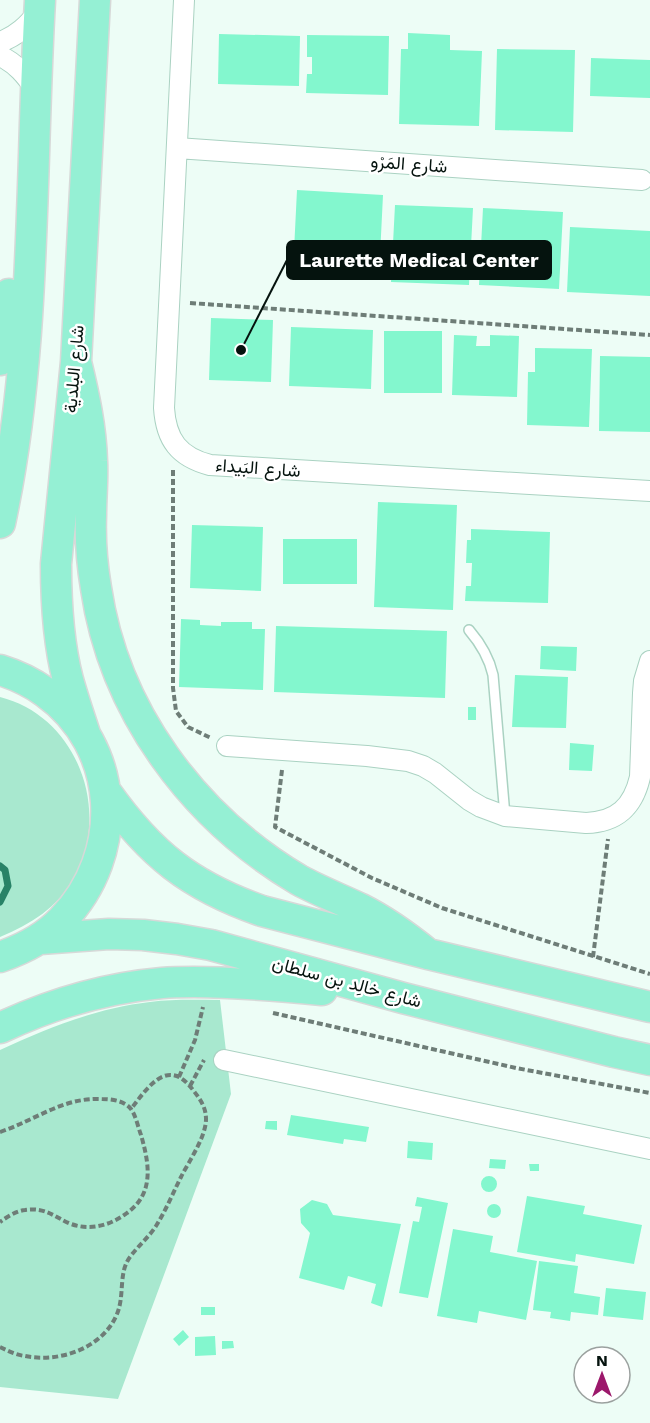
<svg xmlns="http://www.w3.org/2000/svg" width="650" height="1423" viewBox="0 0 650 1423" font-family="'Work Sans',Vazirmatn,sans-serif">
<rect width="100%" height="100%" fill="#edfdf6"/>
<!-- green -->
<path fill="#a8e8cf" d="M0 697C77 716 112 811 74 878 57 908 31 924 0 937Z
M220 1000 231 1094 118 1399 0 1387V1050C48 1028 97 1008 150 1002 173 999 197 1000 220 1000Z"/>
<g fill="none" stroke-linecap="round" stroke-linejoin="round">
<!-- stream -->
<path stroke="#288267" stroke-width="7" d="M0 866 5 870 8 886 0 902"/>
</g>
<!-- building -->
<path fill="#83f7ce" d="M408 33 450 35V50L482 51 479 126 399 124 401 49H408Z
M219 34 300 36 299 86 218 84Z
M307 35 389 36 388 95 306 93 307 74H312V57H307Z
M497 49 575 50 573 132 495 130Z
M591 58 650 60V98L590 96Z
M297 190 383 195 379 276 293 271Z
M395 205 473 208 469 285 391 282Z
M483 208 563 212 559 289 479 285Z
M570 227 650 231V296L567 292Z
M211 318 273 320 271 382 209 380Z
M291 327 373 330 371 389 289 386Z
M384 331H442V393H384Z
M454 335 477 336 476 346H490V335L519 336 517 397 452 395Z
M535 348 592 349 589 427 527 425 528 372H535Z
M600 356 650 357V432L599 431Z
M378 502 457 505 453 610 374 607Z
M192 525 263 527 261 591 190 588Z
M471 529 550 532 548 603 465 601 466 586H471L472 563H466L467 540H471Z
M283 539H357V584H283Z
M181 619 200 620V625L221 626V622H252V629H265L263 690 179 687Z
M276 626 447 631 445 698 274 692Z
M541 646 577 647 576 671 540 669Z
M515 675 568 677 566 728 512 727Z
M468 707H476V720H468Z
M570 743 594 745 592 771 569 770Z
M291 1115 369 1127 366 1142 344 1139 343 1144 287 1135Z
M266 1121H277V1130L265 1129Z
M408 1141 433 1143 432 1160 407 1158Z
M490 1159 506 1160 505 1169 489 1168Z
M529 1164H539V1171H530Z
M481 1184a8 8 0 1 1 16 0a8 8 0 1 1-16 0Z
M527 1196 585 1206 583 1214 642 1225 634 1264 576 1254 575 1262 517 1252Z
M417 1197 448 1203 428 1298 399 1293 413 1221 419 1222 422 1207 415 1206Z
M312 1200 327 1204 333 1215 401 1224 382 1307 371 1303 376 1284 348 1276 344 1290 299 1278 310 1233 301 1223 300 1209Z
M487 1211a7 7 0 1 1 14 0a7 7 0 1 1-14 0Z
M453 1229 493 1236 490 1252 537 1261 526 1320 479 1311 477 1323 437 1316Z
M539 1261 578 1266 574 1293 600 1297 598 1315 571 1312 570 1321 550 1318 551 1312 533 1310Z
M606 1288 646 1292 643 1320 603 1316Z
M201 1307H215V1315H201Z
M183 1330 189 1337 179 1346 173 1339Z
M215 1336 216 1355 195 1356V1337Z
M222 1341H233L234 1348 222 1349Z"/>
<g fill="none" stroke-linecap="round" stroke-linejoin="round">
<!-- service casing -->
<g stroke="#aad2c2" stroke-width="12">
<path id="service" d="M469 630C481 644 489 657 493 675L505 816"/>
</g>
<!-- minor casing -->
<g stroke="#aad2c2" stroke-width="22">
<path id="minor" d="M184 0 164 408C166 440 179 457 210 465L650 491
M0 42C17 36 28 25 39 11
M0 56C16 63 26 76 36 90
M177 148 642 180
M227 746 367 756 408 761 423 766 435 773 469 800 481 807 505 816 586 823C617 822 633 807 640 777L643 693 644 681 650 661
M224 1060 650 1149"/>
</g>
<!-- primary casing -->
<g stroke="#d7d9d8" stroke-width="33">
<path id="primary" d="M0 360 9 294
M76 362C84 395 91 427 92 461 93 479 91 497 91 515 90 539 92 564 96 588 114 711 193 817 299 880 319 891 340 899 361 909 385 921 407 937 428 954
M0 523C37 351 30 174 40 0
M0 670C16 675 31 682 45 692 121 746 126 854 62 920 45 938 23 949 0 957
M85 734C79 716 73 698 68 680 58 642 56 603 56 564L76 362 95 0
M106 792C150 854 190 886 262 911L428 954 650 1007
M40 939 109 934 143 935 177 939 211 945 403 998 614 1052 650 1060
M0 1028C51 1004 105 988 162 983 173 982 184 982 194 982 237 982 280 986 322 990"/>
</g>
<!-- path -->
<path stroke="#6e7d77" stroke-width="4" stroke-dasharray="6 3" stroke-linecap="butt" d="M190 303 650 335
M173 470V688L176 711 188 727 211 738
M282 770 275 827 372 878 442 908 650 974
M593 957 608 839
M273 1013 516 1068 650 1093
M179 1077 195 1040 203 1007
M190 1086 204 1060
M0 1132C36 1120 63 1097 102 1099 112 1099 125 1101 131 1109 136 1116 138 1127 141 1135 149 1163 155 1193 127 1213 111 1225 91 1231 71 1224 54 1217 46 1207 25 1210 16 1211 7 1217 0 1222
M0 1347C8 1351 16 1355 25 1356 60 1363 103 1348 117 1314 125 1295 118 1273 130 1257 138 1246 149 1237 156 1226 166 1210 173 1193 181 1177 189 1161 206 1137 206 1119 206 1107 200 1099 193 1090 168 1056 148 1087 131 1109"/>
<!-- service -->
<use href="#service" stroke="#fff" stroke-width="9"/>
<!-- minor -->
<use href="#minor" stroke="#fff" stroke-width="20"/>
<!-- primary -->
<use href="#primary" stroke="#95f0d4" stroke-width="30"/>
</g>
<g text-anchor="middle" stroke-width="5" stroke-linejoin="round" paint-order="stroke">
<!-- street labels -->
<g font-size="18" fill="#05130e" stroke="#fff">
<text transform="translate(409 164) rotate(4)" y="6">شارع المَرْو</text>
<text transform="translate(74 369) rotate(-85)" y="6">شارع البلدية</text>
<text transform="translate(258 468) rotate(4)" y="6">شارع البَيداء</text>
<text transform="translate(347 982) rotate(15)" y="6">شارع خالِد بن سلطان</text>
</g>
</g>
<!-- callouts -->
<path fill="none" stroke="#05130e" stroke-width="2" d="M241 350L287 260"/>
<circle fill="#05130e" stroke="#fff" stroke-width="2" cx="241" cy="350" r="6"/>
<rect fill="#05130e" stroke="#05130e" stroke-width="2" x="287" y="241" width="264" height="38" rx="6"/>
<g font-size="20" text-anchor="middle" font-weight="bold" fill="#fff">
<text x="419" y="267">Laurette Medical Center</text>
</g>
<!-- north arrow -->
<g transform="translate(602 1375)"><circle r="28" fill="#ffffff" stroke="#9ba19f" stroke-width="1.5"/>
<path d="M0-4.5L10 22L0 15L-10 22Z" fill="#9c186b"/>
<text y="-9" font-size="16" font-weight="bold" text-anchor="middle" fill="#05130e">N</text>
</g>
</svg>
